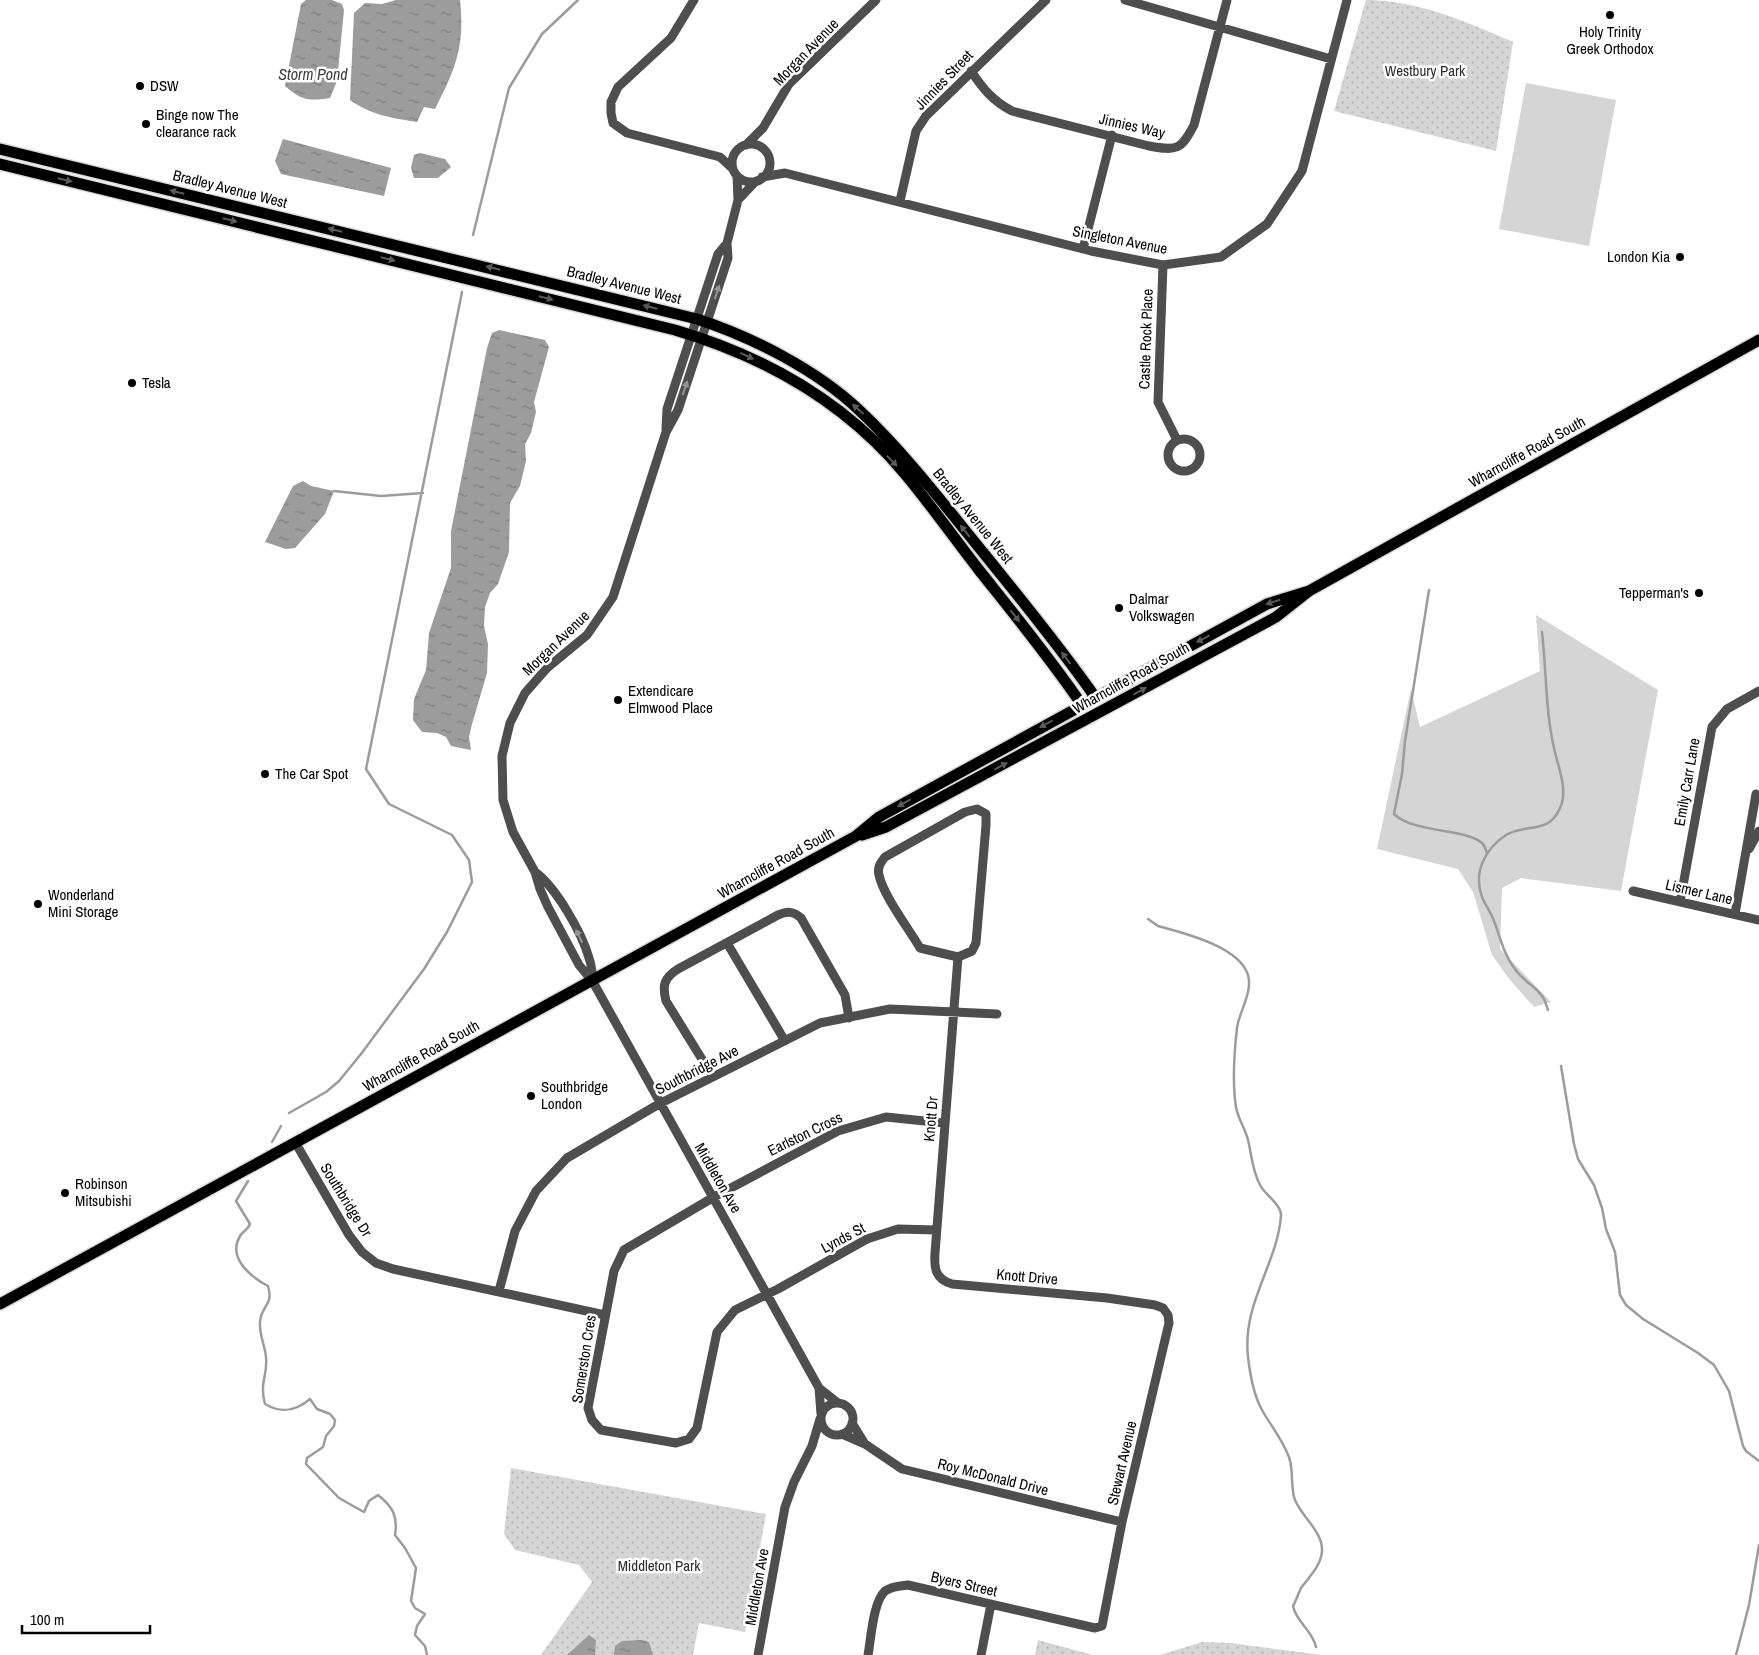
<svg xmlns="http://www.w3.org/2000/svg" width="1759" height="1655" viewBox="0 0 1759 1655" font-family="'Archivo Narrow',sans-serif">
<defs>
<pattern id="park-dots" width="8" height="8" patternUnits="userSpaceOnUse" patternTransform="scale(1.25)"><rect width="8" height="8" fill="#d5d5d5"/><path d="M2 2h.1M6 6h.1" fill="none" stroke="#b5b5b5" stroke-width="1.8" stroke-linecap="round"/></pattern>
<pattern id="water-ripples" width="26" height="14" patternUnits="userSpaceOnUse" patternTransform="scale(1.25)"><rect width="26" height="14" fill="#9c9c9c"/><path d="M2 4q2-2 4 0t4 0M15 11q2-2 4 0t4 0" fill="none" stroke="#7d7d7d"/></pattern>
</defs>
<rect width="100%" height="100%" fill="#fff"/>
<!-- grass -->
<path fill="#d5d5d5" d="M1526 83 1616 100 1589 246 1499 229Z
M1536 615 1658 690 1621 891 1521 878 1502 888 1500 949 1551 1002 1534 1007 1510 980 1492 955 1473 892 1458 869 1377 849 1411 689 1420 727 1540 671Z"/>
<!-- park -->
<path fill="url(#park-dots)" d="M1366 0C1417 0 1467 22 1513 42L1496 151 1334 111Z
M511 1468 766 1514 745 1632 699 1623 693 1655H541L592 1582 579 1565 515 1550 504 1534Z
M1038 1640 1093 1655H1035Z
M1202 1642 1231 1643 1322 1655H1160Z"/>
<!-- water -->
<path fill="url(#water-ripples)" d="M306 0H332L342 4 344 10 337 81 330 98C309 101 302 101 285 86L301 4Z
M396 0H460C465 46 456 68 435 109L424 107 417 122C392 118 371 115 350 100L354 13 365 3 382 4Z
M283 139 391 168 384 196 281 174 275 161Z
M420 153 445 159 451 167 438 178H414L411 168 414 155Z
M499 330 545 340 549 347 534 402 536 412 531 433 525 444 526 461 520 486 510 503 509 552 498 584 490 593 485 607 484 626 488 644 487 673 472 724 469 737 471 750 451 746 446 737 437 733 422 732 413 720 414 699 426 670 429 633 451 568V531L487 348 492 333Z
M303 481 311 486 334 491 325 514 295 548 286 549 265 542 293 486Z
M589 1635 596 1640 595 1655H567Z
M642 1640 649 1642 653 1655H614L615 1646 622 1641Z"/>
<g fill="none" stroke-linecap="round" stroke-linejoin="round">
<!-- stream -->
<path stroke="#9c9c9c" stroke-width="2.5" d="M473 235 509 88 542 34 578 0
M334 491 381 496 423 493
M1429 590 1405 741 1402 774 1394 814C1413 833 1468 829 1482 843 1484 845 1486 850 1487 853
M1542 632C1547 675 1545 718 1557 760 1561 774 1567 794 1560 808 1549 835 1525 823 1506 835 1485 849 1473 872 1482 897 1485 905 1491 912 1494 921 1500 937 1504 955 1515 969 1522 980 1535 986 1542 996 1545 999 1546 1005 1548 1010
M1148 919 1158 926C1183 933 1239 946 1248 975 1253 992 1239 1012 1237 1028 1234 1054 1232 1081 1236 1107 1238 1119 1245 1128 1248 1140 1252 1156 1252 1170 1260 1185 1265 1195 1282 1205 1281 1216 1277 1265 1242 1303 1248 1357 1250 1374 1253 1394 1262 1410 1271 1426 1282 1439 1289 1457 1294 1471 1290 1487 1295 1500 1302 1517 1323 1532 1322 1551 1321 1566 1309 1577 1301 1588 1298 1594 1296 1601 1293 1606 1296 1622 1313 1631 1316 1647
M1561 1066 1574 1144 1578 1159 1594 1185 1602 1208 1606 1229 1615 1252 1620 1295 1626 1305 1643 1319 1698 1353 1714 1365 1729 1391 1743 1446 1746 1451 1759 1461
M289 1113 326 1092 339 1081 361 1054 424 969 447 932 472 882 469 860 452 835 389 804 366 769 462 292
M272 1142 281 1126
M248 1181 236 1201 250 1224C248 1230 243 1231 240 1236 227 1258 251 1277 268 1286 274 1306 261 1305 260 1322 259 1335 265 1345 266 1357 268 1376 259 1382 265 1404 282 1414 296 1411 310 1399L317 1409 330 1414 335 1420 334 1426 326 1436 323 1447 307 1458 306 1464 339 1498 362 1511 364 1512 369 1501 378 1495C393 1507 398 1516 395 1535L405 1548 416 1568 411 1601 415 1608 425 1614 417 1626 415 1635 425 1646 427 1655
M1736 1655 1749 1605 1759 1545"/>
<!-- major casing -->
<g stroke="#dbdbdb" stroke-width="14">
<path id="major" d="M0 149 697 319C752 337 817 370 859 410 906 454 945 506 986 556 1023 602 1061 648 1095 697
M0 164 675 330C763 356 845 402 905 474 931 505 954 538 979 570 1014 614 1050 658 1082 705
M862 835 886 827 1276 617 1309 591 1759 340
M0 1304C285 1147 572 994 856 836L879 817 1267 604 1309 591"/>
</g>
<!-- minor -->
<path stroke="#4e4e4e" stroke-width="9" d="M694 0 671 38 618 87 611 102V113L613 123 627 133 720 157 733 169
M1125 0 1331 59
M971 71C983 89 993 101 1012 111L1149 146C1177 151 1181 150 1194 125L1227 0
M732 163a19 19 0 1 1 38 0a19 19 0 1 1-38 0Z
M746 145 763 128 789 84 876 0
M737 176 738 200 727 243 728 258 678 410 666 432 613 597 587 635 547 668 525 693 510 723 502 756 503 800 513 832 535 872 540 889 548 907 579 965 593 982 819 1388 838 1403
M762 177 785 173 1091 251 1163 265 1221 257 1267 224 1302 171 1347 0
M738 200 756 181
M900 201 916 131 926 116 1046 0
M1083 249 1112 135
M1163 265 1158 402 1177 440
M666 429 667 409 718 254 727 243
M1168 455a16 16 0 1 1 32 0a16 16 0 1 1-32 0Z
M1749 849 1759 831
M535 872C556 887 582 933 589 958 592 966 592 974 593 982
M1633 891 1759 920
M1680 902 1712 727 1727 709 1759 691
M1735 914 1756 794
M727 943 785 1041
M713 1077 666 1001C662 985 664 978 678 969L778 915C788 911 793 911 801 918L845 995 849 1018
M295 1142 349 1235 362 1252 376 1263 393 1269 605 1315
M936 1230 898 1229 867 1239 778 1289 735 1310 717 1332 697 1428 689 1439 676 1443 601 1430 592 1420 588 1408 614 1271 624 1250 714 1197 838 1131 886 1117 944 1123
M499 1291 515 1231 536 1191 567 1158 659 1104 820 1023 890 1009 997 1014
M819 1388 821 1414
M821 1419a16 16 0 1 1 32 0a16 16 0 1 1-32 0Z
M852 1423 865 1444
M842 1434 865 1444 902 1469 1122 1522
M758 1655 785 1507 794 1482 812 1446 820 1419
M868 1655C871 1639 873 1602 885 1591 892 1586 900 1586 908 1585L1095 1628 1102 1626 1122 1522 1169 1323 1168 1315 1163 1308 1155 1305 1107 1298 952 1284C935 1279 934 1268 935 1253L958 957 972 951 976 943 986 825V814L977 809 965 812 885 857C881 862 877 867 879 875 883 895 909 929 920 948L958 957
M981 1655 991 1604"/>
<!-- major -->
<use href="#major" stroke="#000" stroke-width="11"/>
</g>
<!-- one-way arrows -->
<defs><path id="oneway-solid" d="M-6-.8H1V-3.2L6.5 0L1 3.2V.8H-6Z" transform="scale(1.25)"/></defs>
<g fill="#595959">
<use href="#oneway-solid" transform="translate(65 180) rotate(13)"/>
<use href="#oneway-solid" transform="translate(177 192) rotate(-166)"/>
<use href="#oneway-solid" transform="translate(230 220) rotate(14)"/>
<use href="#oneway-solid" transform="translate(335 230) rotate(-166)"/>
<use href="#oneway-solid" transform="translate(388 259) rotate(14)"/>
<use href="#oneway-solid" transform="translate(493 268) rotate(-166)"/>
<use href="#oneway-solid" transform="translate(546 298) rotate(14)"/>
<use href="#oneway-solid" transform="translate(650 307) rotate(-166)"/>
<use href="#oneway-solid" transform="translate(747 356) rotate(25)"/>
<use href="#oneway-solid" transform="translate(858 409) rotate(-139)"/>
<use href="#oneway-solid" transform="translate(892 461) rotate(46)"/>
<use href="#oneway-solid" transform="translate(965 531) rotate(-129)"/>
<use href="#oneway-solid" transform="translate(1273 602) rotate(162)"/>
<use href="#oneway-solid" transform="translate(1015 616) rotate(52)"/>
<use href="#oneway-solid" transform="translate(1203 639) rotate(152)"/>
<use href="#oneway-solid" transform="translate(1066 658) rotate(-127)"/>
<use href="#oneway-solid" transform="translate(1140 691) rotate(-29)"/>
<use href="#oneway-solid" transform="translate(1046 724) rotate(151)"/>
<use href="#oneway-solid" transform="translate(1001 766) rotate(-28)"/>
<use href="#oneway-solid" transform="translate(904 803) rotate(151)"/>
</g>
<g fill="#959595">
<use href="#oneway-solid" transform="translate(717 292) rotate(-72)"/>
<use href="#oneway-solid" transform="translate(685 388) rotate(-71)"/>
<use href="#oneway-solid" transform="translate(579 936) rotate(-116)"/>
</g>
<!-- markers -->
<g fill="#000" stroke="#fff" stroke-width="2">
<circle cx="1610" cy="15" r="5"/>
<circle cx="140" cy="86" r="5"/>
<circle cx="146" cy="124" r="5"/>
<circle cx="1680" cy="257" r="5"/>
<circle cx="132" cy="383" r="5"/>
<circle cx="1699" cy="593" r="5"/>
<circle cx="1119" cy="608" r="5"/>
<circle cx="618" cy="700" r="5"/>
<circle cx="265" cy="774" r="5"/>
<circle cx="38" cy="904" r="5"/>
<circle cx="531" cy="1096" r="5"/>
<circle cx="65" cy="1193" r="5"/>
</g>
<g text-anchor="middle" stroke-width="5" stroke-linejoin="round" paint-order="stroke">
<!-- poi labels -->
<g font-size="15" fill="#000" stroke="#fff" text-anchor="start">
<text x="1610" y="37" text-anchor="middle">Holy Trinity<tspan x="1610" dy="17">Greek Orthodox</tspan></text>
<text x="150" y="91">DSW</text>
<text x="156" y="120">Binge now The<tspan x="156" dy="17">clearance rack</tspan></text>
<text x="1670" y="262" text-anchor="end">London Kia</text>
<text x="142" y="388">Tesla</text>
<text x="1689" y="598" text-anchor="end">Tepperman's</text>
<text x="1129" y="604">Dalmar<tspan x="1129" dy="17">Volkswagen</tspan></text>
<text x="628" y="696">Extendicare<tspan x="628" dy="17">Elmwood Place</tspan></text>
<text x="275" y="779">The Car Spot</text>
<text x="48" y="900">Wonderland<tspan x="48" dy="17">Mini Storage</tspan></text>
<text x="541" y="1092">Southbridge<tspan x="541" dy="17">London</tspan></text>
<text x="75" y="1189">Robinson<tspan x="75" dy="17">Mitsubishi</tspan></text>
</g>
<!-- street labels -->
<g font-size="15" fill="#000" stroke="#fff">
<text transform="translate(806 52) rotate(-46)" y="5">Morgan Avenue</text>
<text transform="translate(944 80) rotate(-46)" y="5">Jinnies Street</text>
<text transform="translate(1132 126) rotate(13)" y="5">Jinnies Way</text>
<text transform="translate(230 189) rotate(14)" y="5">Bradley Avenue West</text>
<text transform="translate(1120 240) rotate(11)" y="5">Singleton Avenue</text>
<text transform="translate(624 285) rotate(14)" y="5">Bradley Avenue West</text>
<text transform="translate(1146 339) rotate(-88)" y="5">Castle Rock Place</text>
<text transform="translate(1527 452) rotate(-29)" y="5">Wharncliffe Road South</text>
<text transform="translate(973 516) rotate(51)" y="5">Bradley Avenue West</text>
<text transform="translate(556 643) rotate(-44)" y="5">Morgan Avenue</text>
<text transform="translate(1131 678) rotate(-29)" y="5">Wharncliffe Road South</text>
<text transform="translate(1687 782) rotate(-80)" y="5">Emily Carr Lane</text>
<text transform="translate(776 863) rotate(-29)" y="5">Wharncliffe Road South</text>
<text transform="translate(1699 892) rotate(13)" y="5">Lismer Lane</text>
<text transform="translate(421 1056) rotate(-29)" y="5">Wharncliffe Road South</text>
<text transform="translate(697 1070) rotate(-27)" y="5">Southbridge Ave</text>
<text transform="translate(931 1119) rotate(-85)" y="5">Knott Dr</text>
<text transform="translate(805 1134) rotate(-26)" y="5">Earlston Cross</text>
<text transform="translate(718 1178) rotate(60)" y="5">Middleton Ave</text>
<text transform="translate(346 1200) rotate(58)" y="5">Southbridge Dr</text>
<text transform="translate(843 1238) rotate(-28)" y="5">Lynds St</text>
<text transform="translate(1027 1277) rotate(5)" y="5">Knott Drive</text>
<text transform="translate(584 1359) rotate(-81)" y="5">Somerston Cres</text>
<text transform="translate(1122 1463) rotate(-77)" y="5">Stewart Avenue</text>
<text transform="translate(993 1477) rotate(14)" y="5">Roy McDonald Drive</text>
<text transform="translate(964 1584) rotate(13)" y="5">Byers Street</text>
<text transform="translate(757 1587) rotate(-80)" y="5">Middleton Ave</text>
</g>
<!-- park labels -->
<g font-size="15" fill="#2c2c2c" stroke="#fff">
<text x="1425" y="76">Westbury Park</text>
<text x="659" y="1571">Middleton Park</text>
</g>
<!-- water labels -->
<g font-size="16" font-style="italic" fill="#3d3d3d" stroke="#fff">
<text x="313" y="80">Storm Pond</text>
</g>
</g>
<!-- scale -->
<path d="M22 1625v8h128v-8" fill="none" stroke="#000000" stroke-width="2.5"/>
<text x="30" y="1625" font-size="15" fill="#000000" stroke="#ffffff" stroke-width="4" paint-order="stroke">100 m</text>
</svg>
